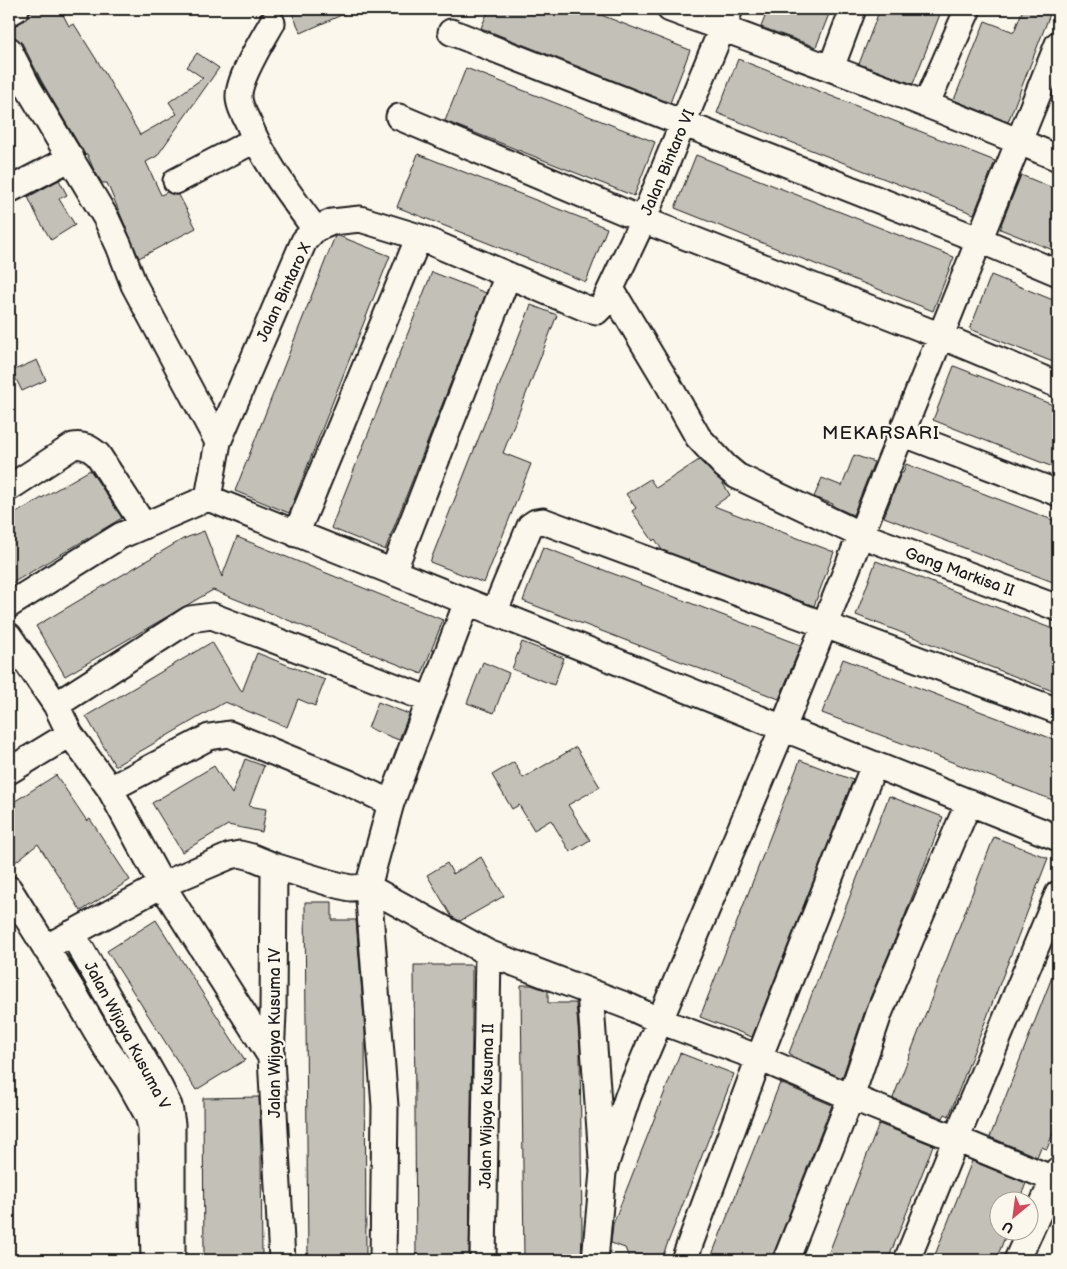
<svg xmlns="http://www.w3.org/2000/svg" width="1067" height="1269" viewBox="0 0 1067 1269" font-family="'Balsamiq Sans',sans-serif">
<rect width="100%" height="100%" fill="#fbf7ec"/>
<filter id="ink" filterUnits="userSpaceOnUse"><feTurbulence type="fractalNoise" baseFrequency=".02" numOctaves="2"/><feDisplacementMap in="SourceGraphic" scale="10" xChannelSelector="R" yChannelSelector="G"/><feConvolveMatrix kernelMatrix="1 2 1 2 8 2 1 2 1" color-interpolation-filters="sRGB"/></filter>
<g filter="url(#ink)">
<!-- building -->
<path fill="#c3c0b8" stroke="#1c1c1c" d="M37 9H60L69 26 74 24 103 70 140 135 177 114 169 102 203 78 187 67 197 53 219 68 157 156 146 162 161 195 167 192 175 195H179L196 228 139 258 107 183H102L93 168 87 154 85 155 42 82 22 43 16 38 9 36V27L16 25 23 21 28 17 29 13Z
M290 9H355L301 33Z
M489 9H586L690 50 670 103 481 28Z
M768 9H831L816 47 761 27Z
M880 9H942L913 84 859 64Z
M1023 9H1052L1008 122 954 100 985 21 1014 32Z
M738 59 995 161 974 214 717 113Z
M466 68 655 142 634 196 445 121Z
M418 154 607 228 586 282 397 207Z
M696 155 954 257 933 311 675 208Z
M1021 175 1058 190V252L1000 229 1002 225H1001Z
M59 180 67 195 59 199 75 225 51 240 38 218 28 197Z
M335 236H339L390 256 289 513 235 491Z
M432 272 486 293 385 550 331 528Z
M991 275 1058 302V364L970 329Z
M531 305 557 315 503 453 531 464 484 583 430 562Z
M37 360 46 380 22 391 12 371Z
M954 366 1058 407V469L933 420Z
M854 455 874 462 853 515 833 506V504L814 497 822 478 842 486Z
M699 460 722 482 730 495 714 506 834 552 814 606 662 550 655 539 653 541 632 511 636 508 626 494 650 479 656 488Z
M906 464 1058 522V584L884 517 901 473H903Z
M90 470 122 518 9 585V517Z
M204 531 222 577 237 537 443 620 422 674 213 590 65 676 36 626 183 539Z
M543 547 801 645 779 699 523 601Z
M876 561 1058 631V693L856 615Z
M212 642 242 692 257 653 325 680 315 706 298 699 287 727 225 702 115 766 86 716Z
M522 642 564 658 554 685 512 669Z
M843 659 1058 741V802L822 713Z
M483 662 509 673 494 713 467 703Z
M378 702 409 714 399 740 368 728Z
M576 747 600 787 568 805 590 840 570 852 551 820 534 830 519 805 512 809 492 775 514 762 523 778Z
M245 759 264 766 249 806 266 809 262 832 228 825 182 852 152 803 214 766 232 794Z
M800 760 853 780 752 1037 700 1017Z
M56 775 87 821 90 819 130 880 81 911 38 844 9 867V805Z
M889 796 943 817 904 918 867 1005 842 1078 791 1056V1054L789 1053Z
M994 837 1048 858 949 1116 945 1114 943 1118 893 1098Z
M481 857 504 896 460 921 452 917 427 875 447 863 453 874Z
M305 902H332V920H356L365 1031 366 1260H308Z
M156 920 245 1060 196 1090 107 951Z
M1057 964H1058V1120L1047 1149 1041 1147 1037 1157 990 1137Z
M414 965H472V1032L469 1260H416Z
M521 985H531L548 991V1003H576L580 1050 582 1231 581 1260H524Z
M680 1053 734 1074 661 1260H630L625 1248 611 1243 613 1224Z
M780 1083 832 1105 773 1255 772 1260H710Z
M259 1097 261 1152 262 1260H204L203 1098Z
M879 1124 933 1145 929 1156 888 1260H826Z
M972 1161 1026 1183 1019 1202H1000V1232H1007L996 1260H933Z"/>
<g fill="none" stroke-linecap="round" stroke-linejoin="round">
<!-- minor casing -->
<g stroke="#1c1c1c" stroke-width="29">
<path id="minor" d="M670 9C800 57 931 104 1058 158
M9 13 16 9
M272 23C263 39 238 79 239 97 239 105 244 114 248 122 264 162 290 195 315 229
M451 32 980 240 1058 273
M9 50 29 89 106 218 119 246 134 285 218 442
M831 68 853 9
M926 105 967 11
M399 117 643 220 941 336 1058 385
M176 181 255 140
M9 190 71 158
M611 289 668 384 698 437 725 466 737 476 861 535 1058 608
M902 433 1058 493
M9 488 73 446C83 444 90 448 98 455L144 526
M208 498 218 442 304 241 315 229 332 222 360 219 419 237 585 308 597 311 603 305 643 220 730 9
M296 534 419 237
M393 572 508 275
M9 605 120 536 208 498 1058 838
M494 613 530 526 536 522 543 521 1058 711
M9 636 56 705 70 734 110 789 162 885 271 1057
M56 705 190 619 212 616 430 700
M9 771 70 734
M110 789 209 737 229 734 349 783 391 803 467 602
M274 866 273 1013 271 1057 282 1260
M9 889 74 993 108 1051 128 1080 148 1116 151 1127 154 1260
M72 933 160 1088 169 1106 172 1124V1260
M45 948 162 885 230 856 240 854 252 857 274 866 330 883 350 888 368 887 488 953 630 1007 660 1021 759 1058 851 1097 956 1139 1058 1181
M590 992 603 1172 595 1260
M603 1172 628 1096 783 728 1058 44
M383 1260 385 1106 368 887 391 803
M483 1260 488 953
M684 1260 759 1058 874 765
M786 1260 851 1097 880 1011 969 802
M907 1260 956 1139 1058 894
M1017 1260 1058 1170"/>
</g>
<!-- minor -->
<use href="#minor" stroke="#fbf7ec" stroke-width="25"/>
</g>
</g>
<g text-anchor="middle" stroke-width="4.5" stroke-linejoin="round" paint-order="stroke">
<!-- street labels -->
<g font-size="16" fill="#1c1c1c" stroke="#fbf7ec">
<text transform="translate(667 162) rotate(-67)" y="6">Jalan Bintaro VI</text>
<text transform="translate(283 292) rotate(-65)" y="6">Jalan Bintaro X</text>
<text transform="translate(960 571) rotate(20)" y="6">Gang Markisa II</text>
<text transform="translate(274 1033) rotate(-90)" y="6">Jalan Wijaya Kusuma IV</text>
<text transform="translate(128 1035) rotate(62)" y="6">Jalan Wijaya Kusuma V</text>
<text transform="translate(486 1106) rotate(-89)" y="6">Jalan Wijaya Kusuma II</text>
</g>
<!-- quarter labels -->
<g font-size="19" letter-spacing="1" fill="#1c1c1c" stroke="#fbf7ec">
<text x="881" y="439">MEKARSARI</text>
</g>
</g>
<!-- margin -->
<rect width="1067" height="1269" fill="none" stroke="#fbf7ec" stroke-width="30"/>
<rect x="15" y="15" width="1037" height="1239" fill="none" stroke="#1c1c1c" stroke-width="2" filter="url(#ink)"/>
<!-- north arrow -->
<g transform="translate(1014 1216) rotate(209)"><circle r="24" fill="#fbf7ec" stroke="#a29f99"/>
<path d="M0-4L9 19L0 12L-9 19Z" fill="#d1495b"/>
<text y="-8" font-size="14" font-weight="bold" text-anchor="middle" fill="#1c1c1c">U</text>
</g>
</svg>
